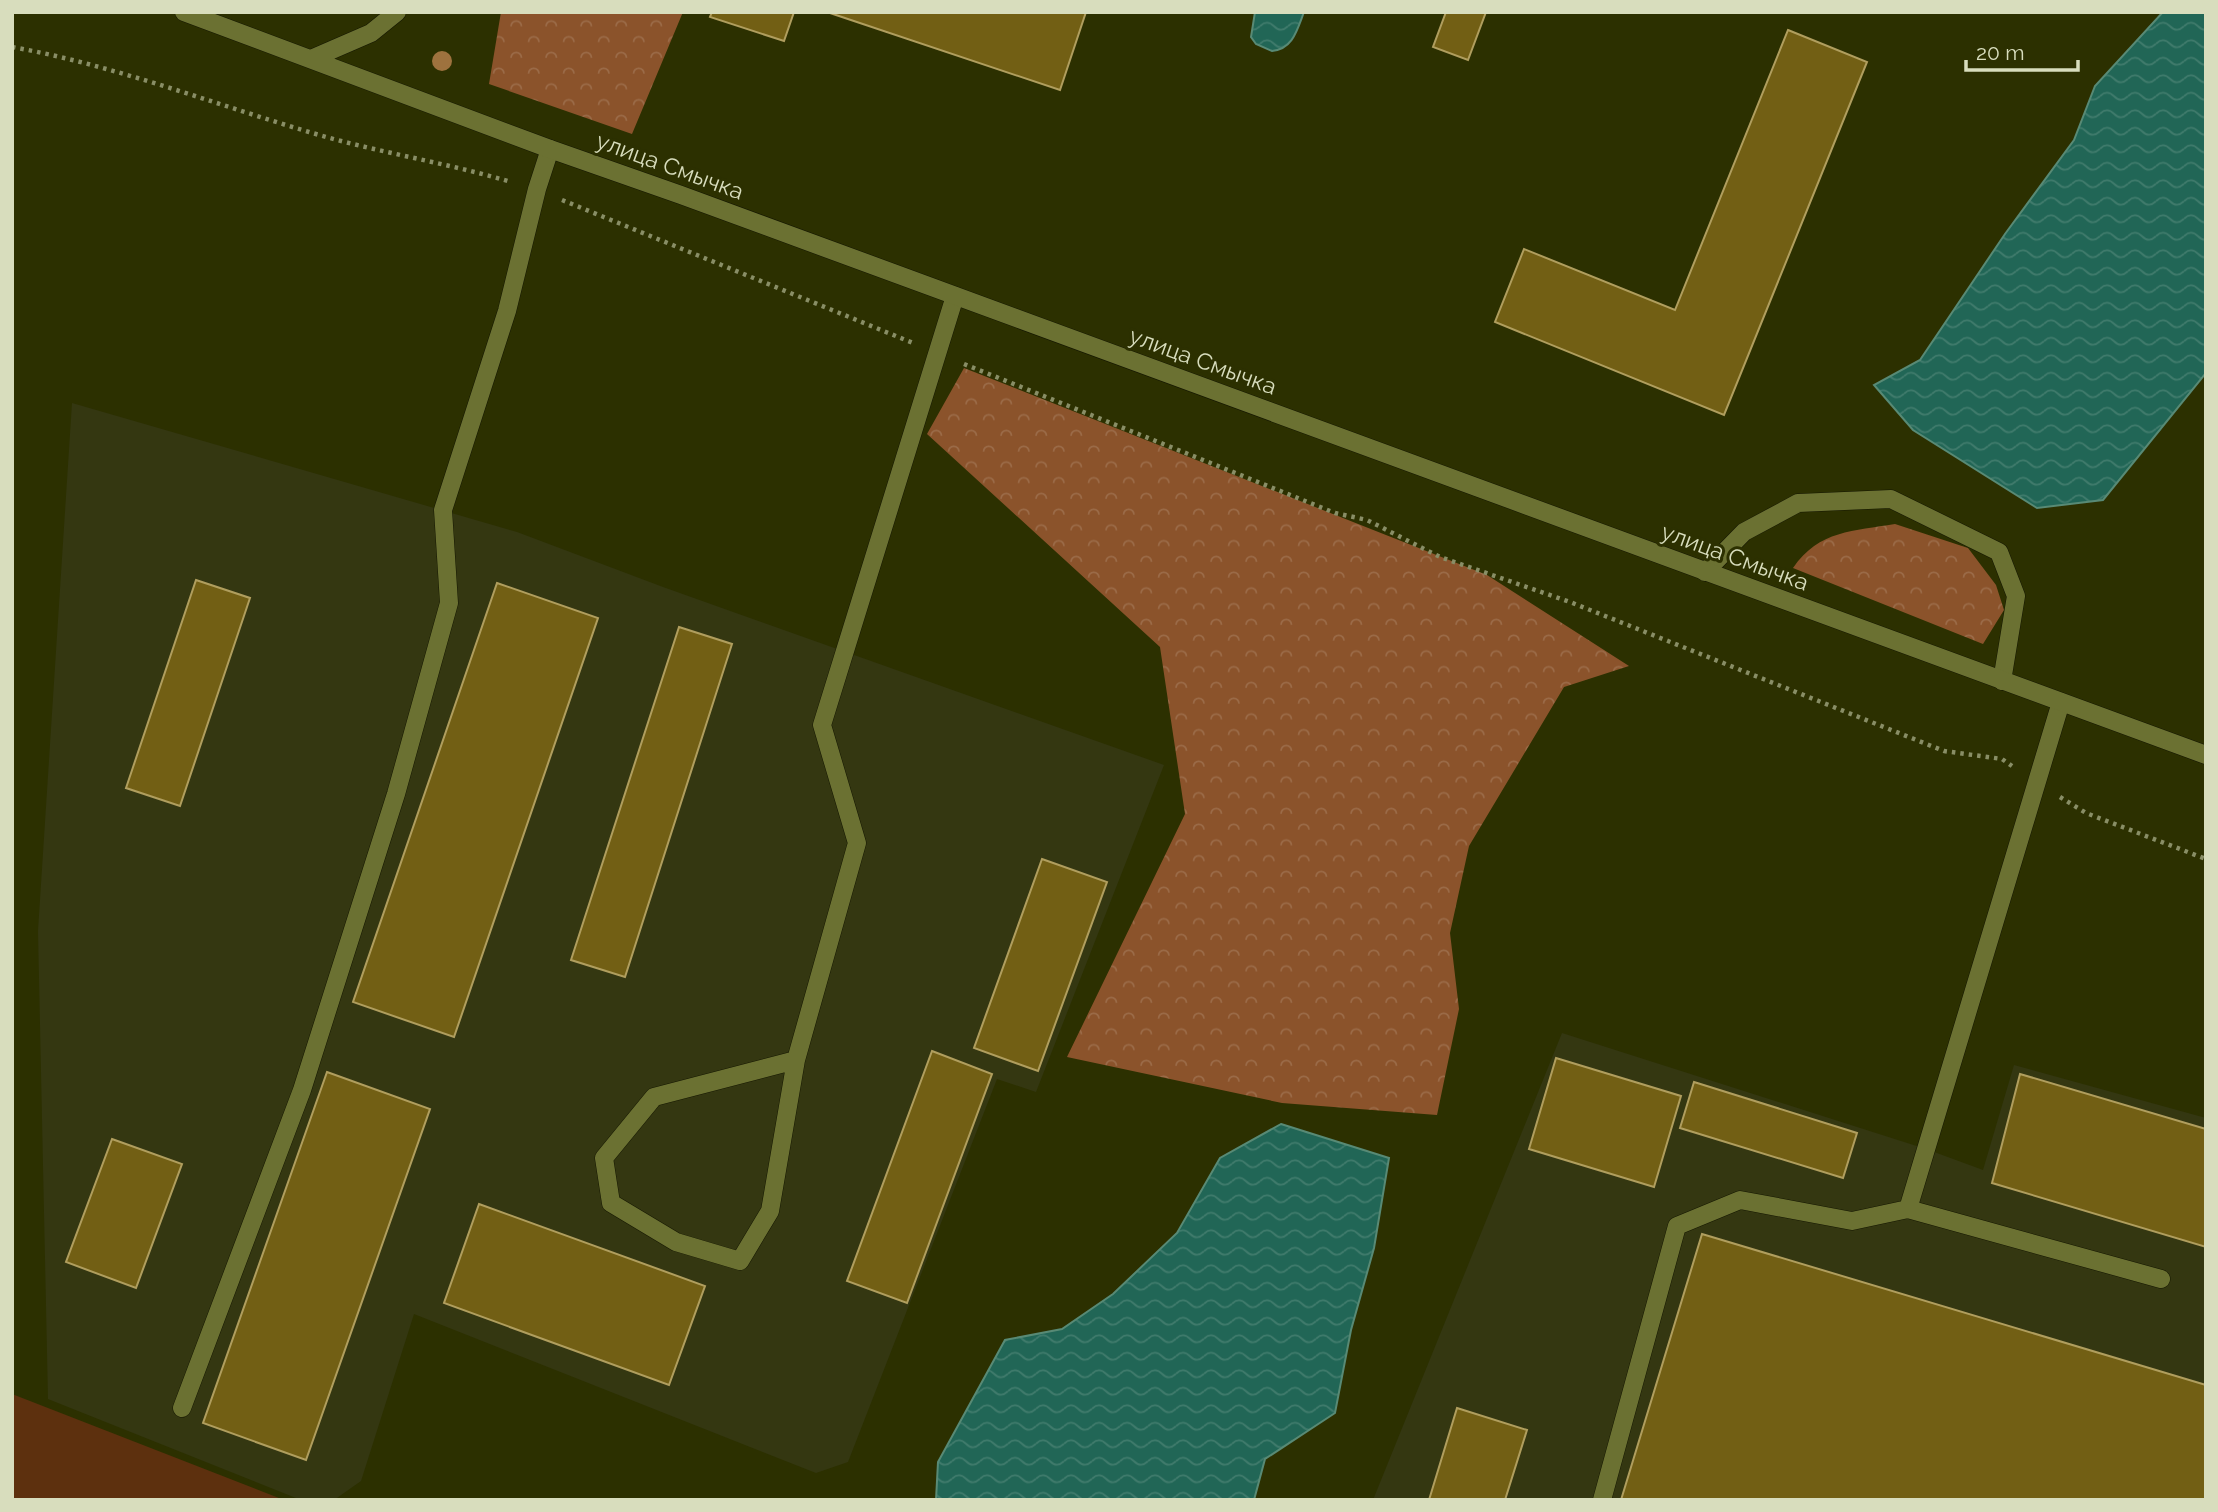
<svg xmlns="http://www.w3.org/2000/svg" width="2218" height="1512" viewBox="0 0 2218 1512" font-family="Raleway,sans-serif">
<defs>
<pattern id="forest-crowns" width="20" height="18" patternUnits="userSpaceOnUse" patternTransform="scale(1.75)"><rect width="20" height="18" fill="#8b532b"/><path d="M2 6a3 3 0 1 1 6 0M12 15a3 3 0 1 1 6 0" fill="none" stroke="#9b6b48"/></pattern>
<pattern id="water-waves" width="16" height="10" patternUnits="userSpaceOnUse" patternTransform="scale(1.75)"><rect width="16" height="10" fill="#216656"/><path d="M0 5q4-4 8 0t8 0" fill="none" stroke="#407b6c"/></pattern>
</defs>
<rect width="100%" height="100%" fill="#2c3000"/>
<!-- built -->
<path fill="#343711" d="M72 403 517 532 663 587 1164 765 1036 1092 997 1079 848 1462 816 1473 414 1314 361 1481 334 1500H301L48 1399 38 931Z
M1562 1033 1926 1149 1983 1170 2014 1065 2206 1118V1500H1373Z"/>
<!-- green -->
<path fill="#5d300e" d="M12 1394 284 1500H12Z"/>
<!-- forest -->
<path fill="url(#forest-crowns)" d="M501 12H683L632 134 489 84Z
M964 368 1487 575 1629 666 1564 687 1469 846 1450 933 1459 1009 1437 1115 1282 1103 1067 1057 1185 814 1160 647 927 434Z
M1895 524 1968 548 1996 585 2004 610 1983 644 1793 568C1819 530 1854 531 1895 524Z"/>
<!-- water -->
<path fill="url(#water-waves)" stroke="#588a75" stroke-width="2" d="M1255 12H1304C1297 30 1293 49 1272 51L1256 44 1251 37Z
M2163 12H2206V373L2103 500 2037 508 1913 430 1874 385 1920 360 2005 234 2074 140 2095 86Z
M1281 1124 1389 1158 1374 1248 1351 1330 1335 1413 1265 1459 1254 1500H936L938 1462 1005 1340 1062 1329 1113 1294 1177 1233 1220 1158Z"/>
<!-- building -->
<path fill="#725f14" stroke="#b09e5e" stroke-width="2" d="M712 12H794L784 41 710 17Z
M827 12H1086L1060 90Z
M1446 12H1486L1468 60 1433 47Z
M1788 30 1867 62 1724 415 1495 322 1524 249 1675 310Z
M196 580 250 598 180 806 126 788Z
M497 583 598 618 454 1037 353 1002Z
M679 627 732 644 625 977 571 960Z
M1042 859 1107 882 1038 1071 974 1048Z
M932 1051 992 1074 907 1303 847 1281Z
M1556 1058 1681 1096 1654 1187 1529 1149Z
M327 1072 430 1109 306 1460 203 1423Z
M2020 1074 2206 1129V1247L1992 1183Z
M1694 1082 1857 1133 1843 1178 1680 1128Z
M112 1139 182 1164 136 1288 66 1262Z
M479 1204 705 1286 669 1385 444 1303Z
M1702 1234 2206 1385V1500H1621Z
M1457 1408 1527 1430 1505 1500H1429Z"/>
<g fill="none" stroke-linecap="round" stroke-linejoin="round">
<!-- lane casing -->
<g stroke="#151700" stroke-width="19">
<path id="lane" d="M1705 572 1744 532 1798 503 1891 499 1999 552 2016 596 2002 681
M796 1060 770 1211 740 1261 676 1242 611 1203 604 1158 654 1097 796 1060 857 843 822 725 955 296
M1908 1209 2161 1279
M182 1408 302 1090 396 794 449 603 443 510 507 311 537 189 550 149
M1602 1500 1677 1226 1740 1200 1852 1221 1908 1209 2061 702"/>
</g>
<!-- secondary casing -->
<g stroke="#151700" stroke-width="19">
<path id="secondary" d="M184 12 550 149 681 195 2206 755
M311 59 371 33 397 12"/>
</g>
<!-- path -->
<path stroke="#898e66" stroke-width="4.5" stroke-dasharray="3.5 5" stroke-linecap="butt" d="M12 47C113 65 211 103 309 132 375 152 444 162 511 182
M562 200 913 343
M964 364 1335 513 1367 520 1440 557 1570 602 1944 751 2002 759 2012 766
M2060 797 2086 813 2206 859"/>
<!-- lane -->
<use href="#lane" stroke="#6b7132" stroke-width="18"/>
<!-- secondary -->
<use href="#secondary" stroke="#6b7132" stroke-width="18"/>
</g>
<!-- trees -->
<circle fill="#9e723e" cx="442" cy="61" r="10"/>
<g text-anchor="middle" stroke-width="6" stroke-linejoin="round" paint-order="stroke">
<!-- street labels -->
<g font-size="23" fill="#d8ddbd" stroke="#2c3000">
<text transform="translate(670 166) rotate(20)" y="8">улица Смычка</text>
<text transform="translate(1203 361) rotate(20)" y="8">улица Смычка</text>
<text transform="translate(1735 557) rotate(20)" y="8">улица Смычка</text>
</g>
</g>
<!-- border -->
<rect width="2218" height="1512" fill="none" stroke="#d8ddbd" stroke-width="28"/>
<!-- scale -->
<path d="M1966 60v10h112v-10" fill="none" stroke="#d8ddbd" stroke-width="3.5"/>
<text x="1976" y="60" font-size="21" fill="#d8ddbd" stroke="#2c3000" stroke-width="5" paint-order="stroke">20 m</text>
</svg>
